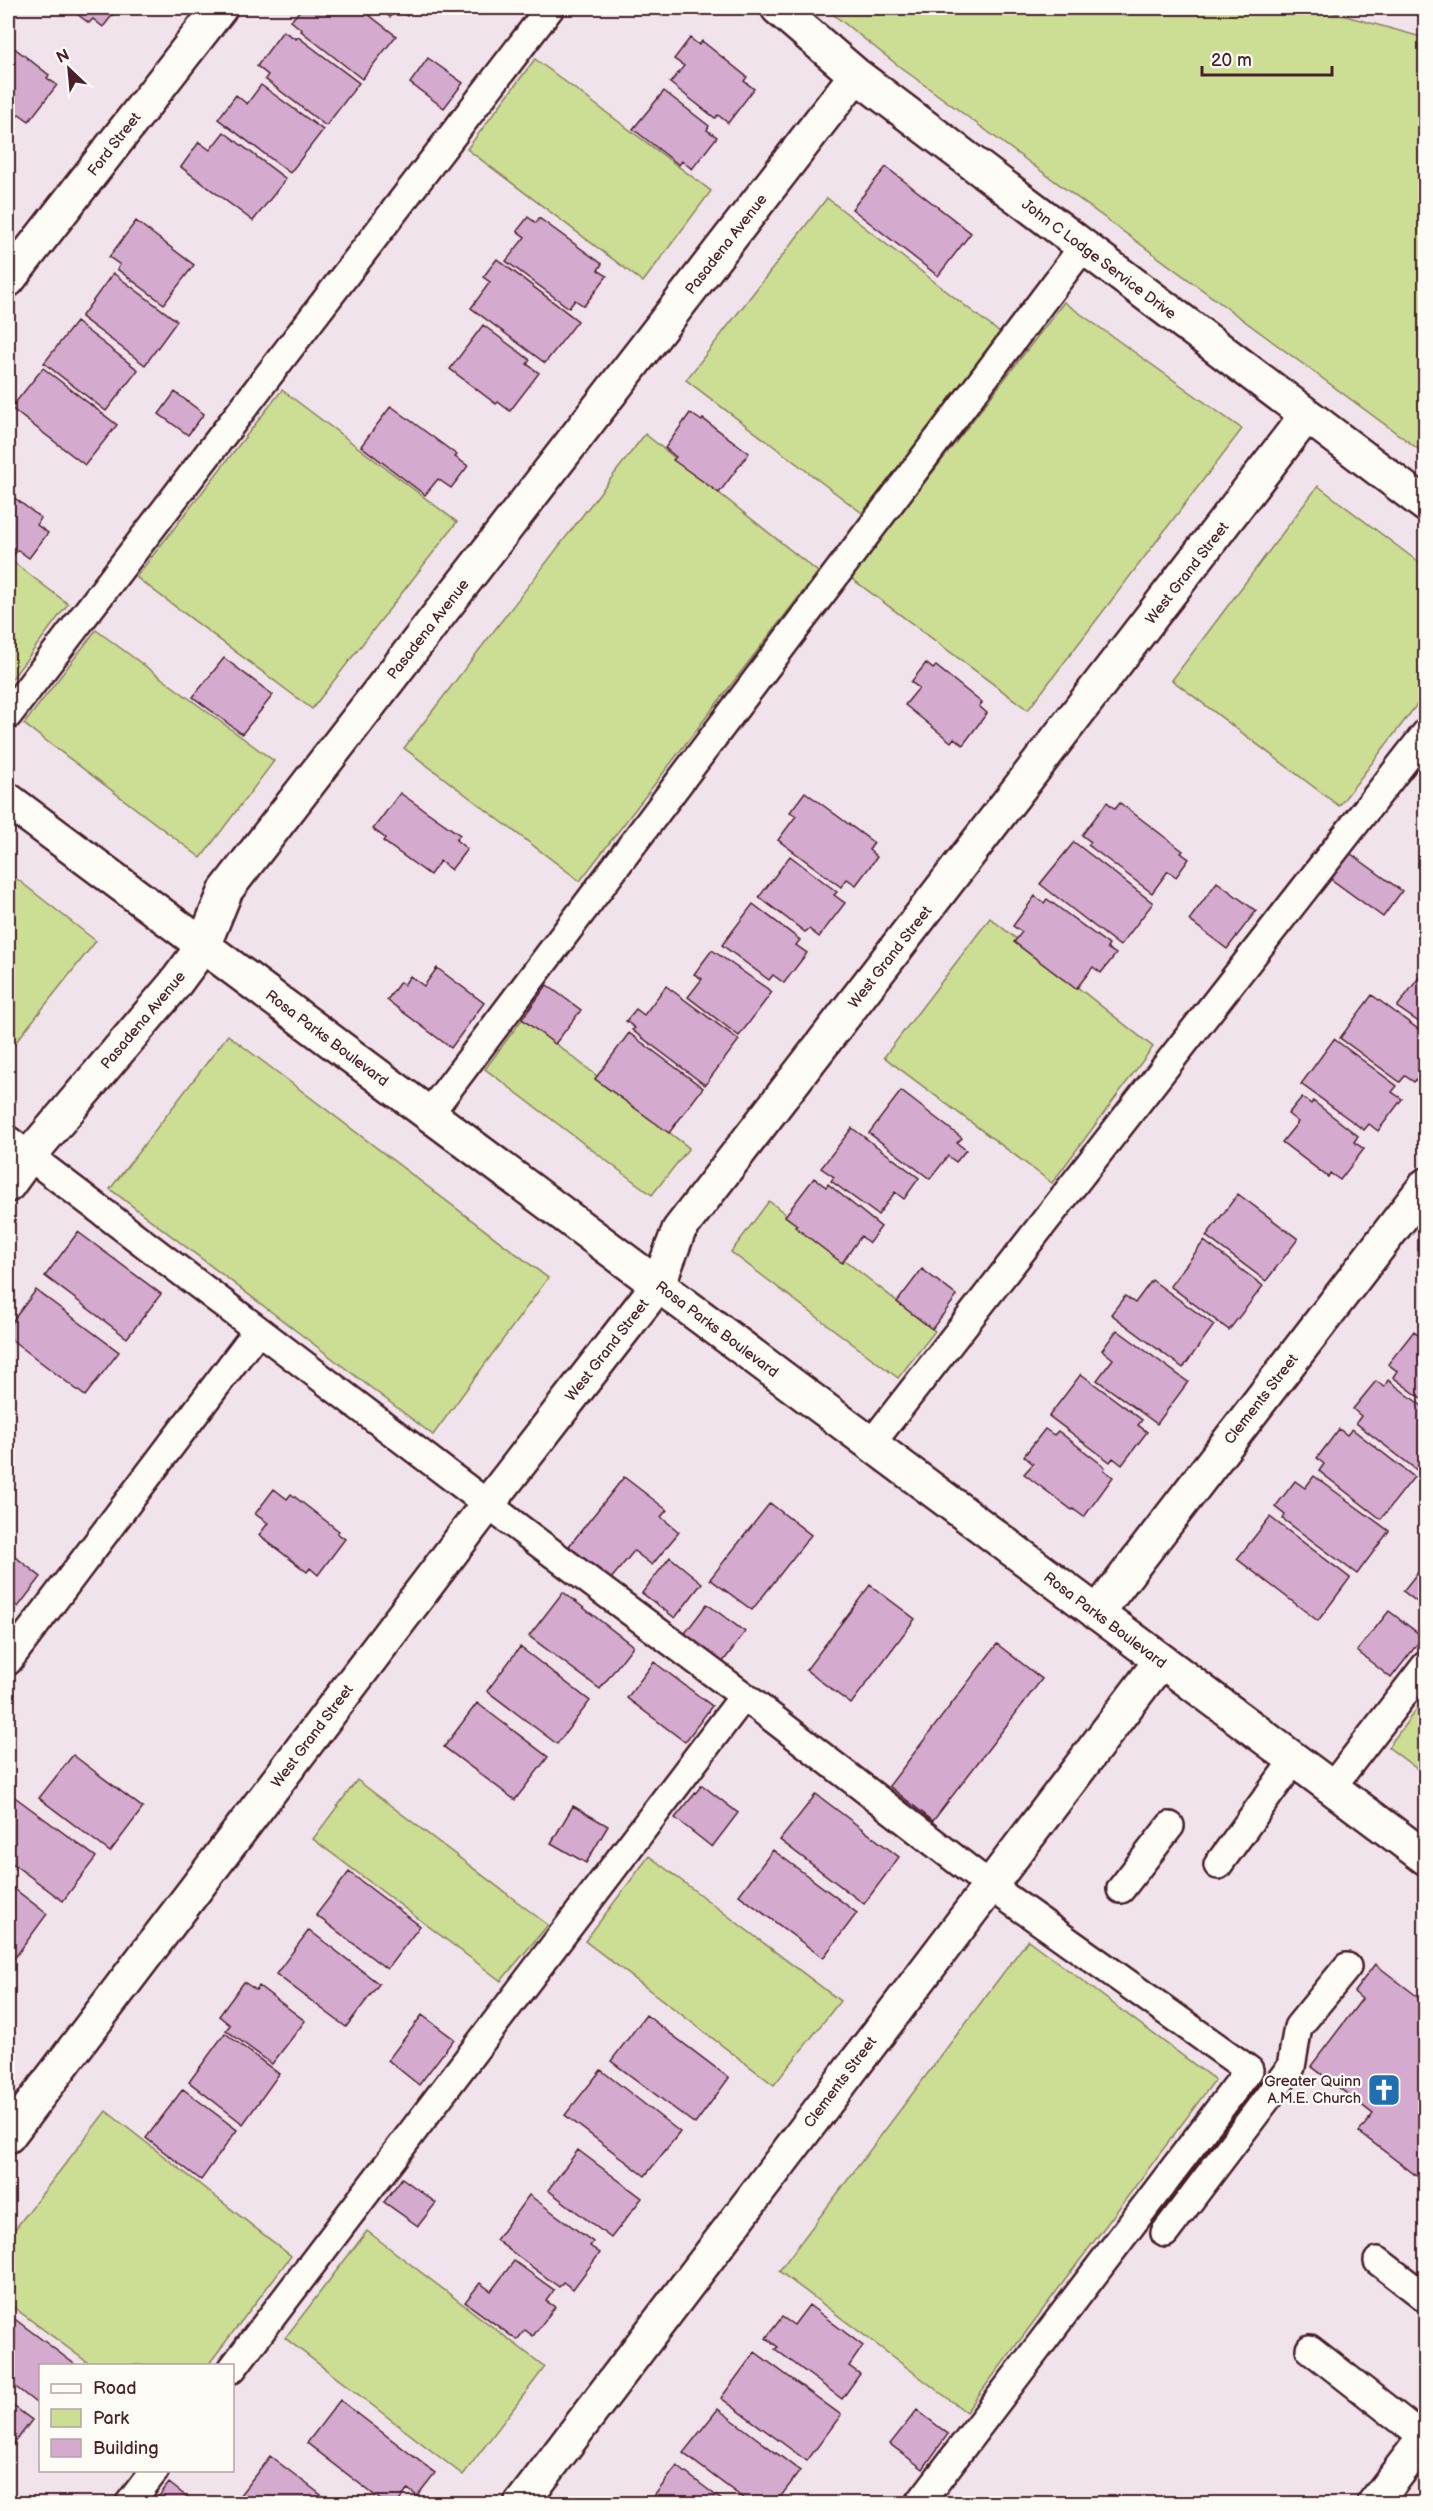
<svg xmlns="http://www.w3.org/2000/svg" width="1433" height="2511" viewBox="0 0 1433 2511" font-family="'Balsamiq Sans',sans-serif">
<rect width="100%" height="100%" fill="#f1e3eb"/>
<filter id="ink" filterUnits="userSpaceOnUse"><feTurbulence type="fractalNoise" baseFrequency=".0167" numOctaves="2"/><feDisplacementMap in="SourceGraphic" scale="12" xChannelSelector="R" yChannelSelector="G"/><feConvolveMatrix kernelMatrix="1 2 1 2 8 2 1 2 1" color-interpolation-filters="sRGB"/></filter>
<g filter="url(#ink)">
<!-- green -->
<path fill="#cbde93" stroke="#8a7e5f" stroke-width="1.5" d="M825 8H1317L1425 38V454L900 67Z
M535 59 711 191 643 282 467 149Z
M827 198 1004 336 862 513 686 380Z
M1064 302 1242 429 1028 710 851 578Z
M282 390 457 522 312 709 136 577Z
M645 434 818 572 580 881 404 748Z
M1318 486 1425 567V694L1339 806 1172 680Z
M8 558 68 604 8 684Z
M96 630 274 761 201 858 24 724Z
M8 872 96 941 8 1052Z
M990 918 1153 1047 1052 1183 884 1057Z
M523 1018 689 1148 652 1195 485 1069Z
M228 1035 548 1278 433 1435 110 1189Z
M769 1201 935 1331 898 1378 731 1252Z
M1425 1698V1775L1388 1747Z
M357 1780 548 1925 501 1981 313 1839Z
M649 1856 840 2001 774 2085 585 1941Z
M1028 1940 1215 2080 966 2412 779 2271Z
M106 2111 291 2256 208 2365H91L8 2303V2238Z
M367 2231 545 2367 463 2475 285 2338Z"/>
<!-- building -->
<path fill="#d4aacf" stroke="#4a1f2b" stroke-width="1.5" d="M69 8H118L103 27 93 19 89 23Z
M302 8H360L396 36 362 79 301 31 302 30 291 21Z
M378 8H413L407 16 397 9 390 17Z
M283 31 296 39 298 37 359 83 326 126 265 79 268 75 257 66Z
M690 38 699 45 702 41 747 77 744 81 754 89 728 123 718 115 715 118 670 83 684 66 674 59Z
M8 43 49 75 47 78 57 85 29 121 19 114 16 118 8 112Z
M428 58 463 83 444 108 410 83Z
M261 85 323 130 290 173 218 119 236 95 247 104Z
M664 91 709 126 707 130 717 137 692 169 682 161 679 165 633 129Z
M224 132 286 179 253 221 181 167 199 142 210 150Z
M886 167 971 233 938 276 852 209Z
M528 217 536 223 539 218 602 264 598 270 607 276 584 306 575 300 569 308 506 261 525 237 517 231Z
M136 221 194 265 164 304 117 269 120 265 109 257Z
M497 259 578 321 545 363 471 308 490 282 483 277Z
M113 273 177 321 145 365 81 317Z
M76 322 138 370 106 411 44 363Z
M483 325 530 360 527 364 539 373 510 411 498 402 496 404 450 369Z
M43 368 117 425 85 465 11 408Z
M175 392 204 414 188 435 159 414Z
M391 406 457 455 455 457 468 466 451 488 438 479 425 495 361 446Z
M690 413 702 421 703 419 749 453 719 493 673 460 676 457 665 448Z
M8 493 41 518 37 525 48 533 29 558 18 550 10 559 8 557Z
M224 658 273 695 242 734 193 697Z
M926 663 933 669 936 666 982 703 979 706 987 713 963 745 954 738 951 742 905 705 919 688 911 682Z
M805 792 874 843 869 850 877 857 856 885 847 879 841 887 778 840 796 816 790 812Z
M400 793 460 835 456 840 467 849 451 870 440 861 430 875 383 841 385 838 373 829Z
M1107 802 1115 809 1120 803 1183 851 1181 853 1189 859 1176 877 1168 871 1152 893 1088 845 1091 842 1082 835Z
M1074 842 1153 903 1120 946 1040 884Z
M1347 851 1402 891 1383 917 1328 877Z
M790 856 837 892 834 895 845 903 819 937 809 929 805 932 759 897Z
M1217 882 1256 911 1227 949 1189 920Z
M1035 896 1044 903 1047 899 1109 945 1107 948 1116 954 1101 973 1093 967 1076 989 1014 942 1022 932 1013 926Z
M753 904 800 940 796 945 807 953 784 983 773 975 769 980 722 945Z
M712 950 772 992 739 1036 688 997 702 979 694 974Z
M437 968 484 1003 451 1048 387 1000 400 982 404 985 410 976 424 986Z
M1426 968V1027L1397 1007Z
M547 985 581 1010 555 1044 522 1019Z
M666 986 739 1040 705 1085 632 1030 635 1028 626 1021 636 1009 644 1015Z
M1372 995 1426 1035V1067L1414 1082 1405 1076 1400 1082 1340 1038Z
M629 1033 703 1088 669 1133 595 1079Z
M1334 1039 1397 1086 1392 1092 1402 1099 1378 1131 1369 1124 1364 1130 1301 1084Z
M901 1091 962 1138 957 1143 966 1150 956 1162 948 1156 930 1179 869 1133Z
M1302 1097 1311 1104 1313 1101 1358 1136 1354 1142 1364 1149 1340 1180 1330 1173 1328 1177 1282 1142 1298 1122 1288 1114Z
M852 1128 919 1178 904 1199 895 1192 878 1215 831 1181 834 1177 821 1168Z
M814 1178 826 1187 828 1184 881 1227 869 1243 861 1236 842 1263 795 1227 797 1225 785 1216Z
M1238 1194 1298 1239 1266 1281 1206 1236Z
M78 1232 161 1294 127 1338 45 1276Z
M1204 1241 1263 1286 1229 1330 1170 1286Z
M922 1269 957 1296 932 1329 897 1302Z
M1152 1280 1214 1325 1183 1368 1111 1314 1125 1296 1135 1303Z
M36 1290 119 1352 85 1396 8 1337V1327Z
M1117 1330 1188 1382 1157 1424 1097 1380 1113 1359 1102 1350Z
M1414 1331 1422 1338 1426 1333V1402L1393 1377 1397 1371 1388 1364Z
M1081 1374 1142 1420 1138 1425 1147 1432 1122 1465 1113 1458 1110 1462 1049 1416Z
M1388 1380 1426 1409V1462L1418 1471 1356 1423 1361 1416 1353 1409 1376 1381 1384 1387Z
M1045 1429 1054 1435 1058 1431 1105 1467 1104 1470 1113 1477 1084 1517 1073 1509 1072 1510 1024 1474 1033 1464 1024 1456Z
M1339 1429 1347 1435 1352 1429 1414 1477 1381 1519 1319 1471 1324 1464 1317 1458Z
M1314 1476 1389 1531 1357 1574 1283 1519 1285 1515 1275 1507 1295 1481 1305 1488Z
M624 1477 667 1510 661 1517 679 1532 652 1565 634 1551 610 1580 569 1546Z
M274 1489 287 1499 291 1494 339 1531 337 1533 345 1539 318 1575 310 1568 307 1572 259 1535 268 1523 255 1514Z
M770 1503 811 1535 752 1610 710 1579Z
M1270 1517 1350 1578 1318 1621 1237 1559Z
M8 1551 41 1577 18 1607 8 1599Z
M670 1557 702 1583 675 1618 642 1593Z
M1426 1562V1609L1403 1591Z
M870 1585 915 1619 851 1704 806 1670Z
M563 1592 633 1646 600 1689 529 1636Z
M707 1604 745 1632 720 1666 682 1637Z
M1389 1611 1423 1637 1391 1678 1357 1651Z
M997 1644 1042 1679 933 1821 889 1786Z
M520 1647 590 1701 557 1744 487 1691Z
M654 1662 712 1706 685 1742 627 1698Z
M477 1703 548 1757 515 1800 444 1747Z
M73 1755 143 1808 110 1852 39 1798Z
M702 1785 738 1813 712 1847 675 1818Z
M816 1794 899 1857 864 1904 780 1840Z
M12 1795 96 1857 63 1901 8 1860V1801Z
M573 1806 608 1826 586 1863 551 1843Z
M773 1850 857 1913 823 1958 739 1895Z
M349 1872 420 1926 387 1969 316 1915Z
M8 1884 47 1914 14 1959 8 1954Z
M309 1930 379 1984 346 2027 276 1974Z
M1375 1964 1426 2003V2183L1359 2132 1373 2114 1311 2066 1362 1999 1354 1992Z
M244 1982 256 1990 259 1986 305 2021 272 2064 226 2030 230 2025 219 2016Z
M422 2015 454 2039 419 2085 388 2060Z
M646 2015 729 2078 695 2124 611 2061Z
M225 2033 279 2074 243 2124 189 2082Z
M601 2070 680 2132 645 2176 565 2115Z
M183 2089 237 2130 201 2180 146 2138Z
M578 2150 642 2198 611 2238 548 2190Z
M402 2178 436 2203 418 2226 384 2202Z
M529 2195 593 2242 590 2246 600 2253 573 2289 563 2282 559 2287 496 2240Z
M514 2261 554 2290 546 2301 555 2307 533 2336 525 2330 517 2340 465 2302 480 2283 491 2291Z
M809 2305 863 2346 849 2366 860 2374 842 2399 775 2349 778 2347 766 2338 782 2317 794 2325Z
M8 2314 77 2366H40V2406L8 2381Z
M755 2352 841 2415 807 2461 721 2398Z
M340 2400 435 2473 417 2496 408 2489 397 2504H386L307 2443Z
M8 2402 32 2420 8 2452Z
M718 2409 800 2471 775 2504H751L683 2453Z
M917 2410 948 2434 923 2469 890 2444Z
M270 2456 333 2504H233Z
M677 2466 727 2504H648Z
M169 2483 196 2504H153Z"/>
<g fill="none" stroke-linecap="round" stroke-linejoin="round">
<!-- lane casing -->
<g stroke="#4a1f2b" stroke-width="32">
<path id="lane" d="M8 715 550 8
M429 1114 1083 247
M8 1140 532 1538 744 1696 989 1885 1249 2070 919 2504
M871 1444 1426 733
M8 1661 258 1330
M1331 1788 1426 1665
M1218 1865 1294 1760
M1121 1889 1170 1826
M1165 2233 1291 2067 1298 2027 1347 1967
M1378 2261 1426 2298
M1310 2349 1424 2438
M232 2369 744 1696
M129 2504 155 2470"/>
</g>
<!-- street casing -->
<g stroke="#4a1f2b" stroke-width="38">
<path id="street" d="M778 8 856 75 1426 505
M8 280 220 8
M8 1185 29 1156 174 985 203 946 226 890 856 75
M1097 1613 1426 1185
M8 2136 488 1504 658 1285 679 1230 1306 416
M521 2504 1160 1662"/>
</g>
<!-- secondary casing -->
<g stroke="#4a1f2b" stroke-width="38">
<path id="secondary" d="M8 800 1426 1858"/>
</g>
<!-- highway casing -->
<g stroke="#4a1f2b" stroke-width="38">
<path id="highway" d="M1374 2504 1426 2436"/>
</g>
<!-- lane -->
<use href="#lane" stroke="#fdfcf7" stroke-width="27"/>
<!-- street -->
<use href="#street" stroke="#fdfcf7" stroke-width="33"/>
<!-- secondary -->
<use href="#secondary" stroke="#fdfcf7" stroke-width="33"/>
<!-- highway -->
<use href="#highway" stroke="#fdfcf7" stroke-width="33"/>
</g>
</g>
<!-- icons -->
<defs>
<g id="church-square" transform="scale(1.725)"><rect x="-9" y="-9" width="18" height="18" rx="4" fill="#1f6fb2" stroke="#fdfcf7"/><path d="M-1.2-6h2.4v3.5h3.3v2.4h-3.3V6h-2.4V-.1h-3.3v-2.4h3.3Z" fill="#fff"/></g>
</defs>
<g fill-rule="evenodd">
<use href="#church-square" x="1384" y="2090"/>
</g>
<g text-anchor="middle" stroke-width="4.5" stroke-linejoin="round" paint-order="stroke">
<!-- street labels -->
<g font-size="15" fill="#4a1f2b" stroke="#fdfcf7">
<text transform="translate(114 144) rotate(-52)" y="5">Ford Street</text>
<text transform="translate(726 244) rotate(-52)" y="5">Pasadena Avenue</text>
<text transform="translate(1099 259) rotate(37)" y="5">John C Lodge Service Drive</text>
<text transform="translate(1187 573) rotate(-52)" y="5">West Grand Street</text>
<text transform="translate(428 629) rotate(-52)" y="5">Pasadena Avenue</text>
<text transform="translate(890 957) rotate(-52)" y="5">West Grand Street</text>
<text transform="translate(143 1020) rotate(-50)" y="5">Pasadena Avenue</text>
<text transform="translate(327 1038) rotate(37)" y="5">Rosa Parks Boulevard</text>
<text transform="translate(717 1329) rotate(37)" y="5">Rosa Parks Boulevard</text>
<text transform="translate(607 1350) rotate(-52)" y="5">West Grand Street</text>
<text transform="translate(1261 1399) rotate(-52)" y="5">Clements Street</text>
<text transform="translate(1105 1620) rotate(37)" y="5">Rosa Parks Boulevard</text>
<text transform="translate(312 1736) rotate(-53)" y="5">West Grand Street</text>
<text transform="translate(840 2082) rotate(-53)" y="5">Clements Street</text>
</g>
<!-- poi labels -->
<g font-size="15" fill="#4a1f2b" stroke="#fdfcf7" text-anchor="end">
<text x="1361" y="2086">Greater Quinn<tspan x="1361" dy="17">A.M.E. Church</tspan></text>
</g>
</g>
<!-- margin -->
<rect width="1433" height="2511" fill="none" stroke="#fdfcf7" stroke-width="30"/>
<rect x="15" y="15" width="1403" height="2481" fill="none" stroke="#4a1f2b" stroke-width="2" filter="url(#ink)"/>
<!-- legend -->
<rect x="39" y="2364" width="195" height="108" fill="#fdfcf7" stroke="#b5a4a5" stroke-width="1.5"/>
<rect x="51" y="2384" width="30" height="9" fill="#fdfcf7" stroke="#b5a4a5" stroke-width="1.5"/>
<text x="93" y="2394" font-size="18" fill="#4a1f2b">Road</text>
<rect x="51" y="2409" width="30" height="18" fill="#cbde93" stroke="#b5a4a5" stroke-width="1.5"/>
<text x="93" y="2424" font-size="18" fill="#4a1f2b">Park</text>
<rect x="51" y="2439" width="30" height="18" fill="#d4aacf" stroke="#b5a4a5" stroke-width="1.5"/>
<text x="93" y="2454" font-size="18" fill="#4a1f2b">Building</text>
<!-- north arrow -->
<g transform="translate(69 69) rotate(334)" stroke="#fdfcf7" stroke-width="4.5" paint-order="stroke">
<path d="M0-4.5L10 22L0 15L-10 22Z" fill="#4a1f2b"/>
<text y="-9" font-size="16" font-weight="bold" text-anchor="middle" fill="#4a1f2b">N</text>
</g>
<!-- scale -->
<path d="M1202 66v9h130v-9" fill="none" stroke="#4a1f2b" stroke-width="3"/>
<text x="1211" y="66" font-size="18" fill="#4a1f2b" stroke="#fdfcf7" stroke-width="4.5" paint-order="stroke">20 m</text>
</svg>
